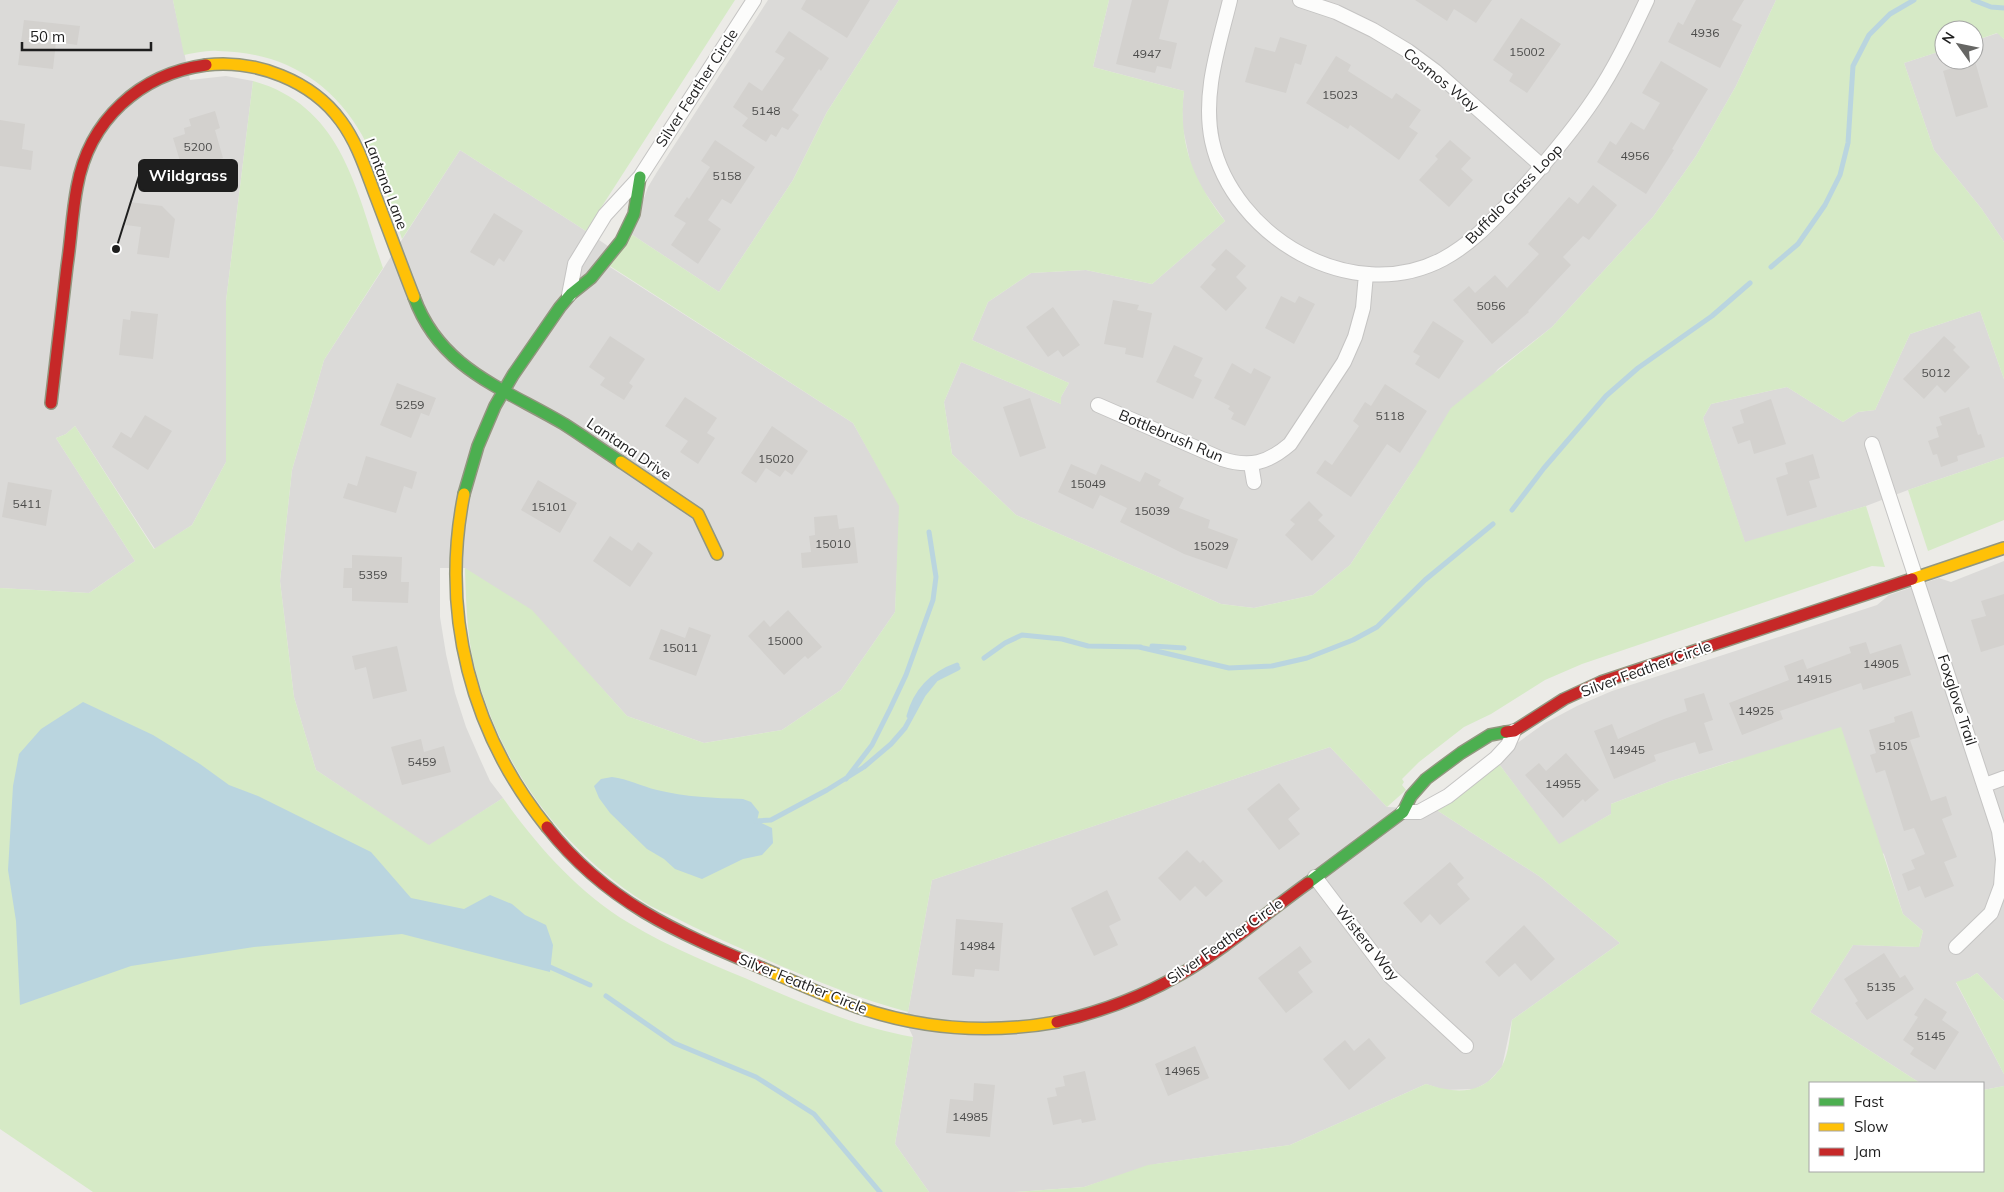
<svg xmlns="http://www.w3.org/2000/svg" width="2004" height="1192" viewBox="0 0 2004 1192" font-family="Mulish,sans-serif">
<rect width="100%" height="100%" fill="#ecebe7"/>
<!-- residential -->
<path fill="#dbdad8" d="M0 0H173L190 80 226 76 253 81 226 301V462L192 525 155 549 75 426 66 434 56 438 135 561 89 593 0 588Z
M768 0H899L827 112 793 180 719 292 631 234 648 187 657 172Z
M1109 0H1776L1736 86 1696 156 1653 217 1552 327 1498 369 1414 469 1350 565 1313 595 1254 608 1221 604 1016 515 952 454 944 402 961 362 1061 404V397L1069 383 972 340 988 302 1031 273 1086 270 1152 284 1225 221 1198 183 1191 166 1183 129 1182 109 1184 91 1093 67Z
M1998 33 2004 39V242L1981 208 1934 150 1904 63 1944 50V60H1974V41Z
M460 150 586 231 618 253 610 267 853 423 900 506 895 612 841 690 782 730 704 743 627 716 598 684 465 568H440V617L446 654 455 693 466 727 480 759 490 781 503 798 429 846 316 770 294 697 280 581 292 470 324 360Z
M1980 311 2004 379V457L1908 490 1866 506 1745 543 1703 418 1711 404 1787 387 1843 422 1858 412 1875 410 1910 334Z
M2004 561V1001L1977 973 1969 978 1956 983 2004 1074V1086L1983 1090V1083H1920L1810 1012 1853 945 1919 947 1923 931 1903 914 1884 854 1733 761 1671 781 1611 804V814L1559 845 1499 764 1513 746 1545 723 1577 706 1612 691 1877 605 1889 595 1939 578 1951 582Z
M1330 747 1387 807 1435 809 1539 876 1620 943 1512 1020 1502 1067 1488 1082 1475 1089 1444 1090 1426 1084 1290 1145 1156 1164 1084 1187 1015 1192H929L895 1144 913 1037 905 1020 908 1012 932 880Z"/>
<!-- grass -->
<path fill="#d6eac6" d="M173 0H735L586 231 460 150 402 239C390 204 380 167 362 135 331 80 281 52 218 51 207 50 195 53 184 55Z
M899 0H1109L1093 67 1184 91C1178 144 1193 180 1225 221L1152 284 1086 270 1031 273 988 302 972 340 1069 383 1061 397V404L961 362 944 402 952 454 1016 515 1221 604 1254 608 1313 595 1350 565 1414 469 1451 408 1552 327 1653 217 1696 156 1736 86 1776 0H2004V39L1997 33 1974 41V30H1944V50L1904 63 1934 150 1981 208 2004 242V379L1980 311 1910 334 1875 410 1858 412 1843 422 1787 387 1711 404 1703 418 1745 542 1866 506 1885 567 1872 566 1582 664 1545 680 1491 714 1464 727 1419 762 1402 779 1404 782 1402 785 1406 790 1387 807 1330 747 932 880 908 1012C853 997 801 975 749 952 724 941 699 930 674 917 664 912 653 908 644 902 562 849 504 771 477 676 467 642 466 604 465 568L532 610 627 716 704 743 782 730 841 690 895 612 899 506 853 423 610 266 631 234 719 292 793 180 827 112Z
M253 81C343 106 356 191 383 268L324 360 292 470 280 581 294 697 316 770 429 845 503 798C538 847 578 892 629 923 671 949 718 966 763 986 812 1007 861 1028 913 1037L895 1144 929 1192H93L0 1129V588L89 593 135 561 56 438 66 434 75 426 154 549 192 525 226 462V301Z
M2004 457V520L1928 551 1908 490Z
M1841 727 1903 914 1923 931 1919 947 1853 945 1810 1012 1920 1083H1810V1171H1983V1090L2004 1086V1192H1015L1084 1187 1148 1165 1290 1145 1426 1084C1451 1092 1476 1096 1495 1075 1497 1072 1501 1069 1502 1066 1509 1053 1510 1035 1512 1020L1620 943 1539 876 1435 809 1499 764 1559 844 1611 814V804L1671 781Z
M1977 973 2004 1001V1074L1956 982 1969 978Z"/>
<!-- water -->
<path fill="#bad5df" d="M83 702 153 735 200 764 229 785 258 796 371 852 411 898 464 909 490 895 512 904 525 915 546 925 553 945 550 972 402 934 254 947 131 966 20 1005 16 921 8 870 13 786 19 754 41 729Z
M612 777C628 779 641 786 657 790 685 797 714 798 743 799L751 802 759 812 757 821 772 828 773 843 762 855 743 859 702 879 675 869 664 859 647 849 610 813 599 798 594 786 601 779Z"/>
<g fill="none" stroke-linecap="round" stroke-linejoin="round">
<!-- stream -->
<path stroke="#bad5df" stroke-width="5" d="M1973 0 1991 7 2004 8
M1771 267 1798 244 1825 205 1840 175 1848 143 1853 66 1869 35 1890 14 1914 0
M1512 510 1544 468 1606 396 1638 368 1712 316 1750 283
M1152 646 1184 648
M1139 647 1229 668 1272 666 1307 658 1353 640 1377 627 1425 580 1493 524
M984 658 1005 643 1022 635 1062 639 1088 646 1141 647
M909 716C916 690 932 674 957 665
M846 779 872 745 890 709 906 675 933 600 936 577 929 532
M756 821 771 820 827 790 864 767 891 744 905 728 923 695 936 679 958 668
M550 967 590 985
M606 996 674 1043 756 1077 814 1114 880 1192"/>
</g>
<!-- building -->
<path fill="#d3d1ce" d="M806 0H870L847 38 801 9Z
M1132 0H1169L1159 39 1177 43 1171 69 1157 66 1155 73 1116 64Z
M1415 0H1492L1476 23 1454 9 1447 21Z
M1696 0H1744L1732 20 1742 25 1720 68 1668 42 1678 22 1683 25Z
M1521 18 1561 44 1527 93 1509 81 1513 74 1493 60Z
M24 20 80 26 77 45 56 42 53 69 18 65Z
M789 31 829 58 821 71 819 69 792 110 799 115 788 130 782 127 776 137 771 134 766 142 742 126 748 118 733 107 749 82 762 91 785 58 775 52Z
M1280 37 1307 45 1301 65 1295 63 1286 93 1245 82 1255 47 1275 52Z
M1336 56 1351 65 1348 71 1392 99 1396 93 1421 110 1409 127 1418 133 1399 160 1350 125 1348 129 1306 103Z
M1661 61 1708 89 1672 149 1674 150 1646 194 1597 162 1610 141 1616 145 1631 122 1644 130 1660 103 1642 93Z
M1975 61 1988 107 1956 117 1943 71Z
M215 111 220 128 215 130 223 158 183 171 173 138 185 134 184 128 191 126 189 119Z
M0 120 25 124 22 149 33 151 31 170 0 166Z
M715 140 755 167 731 204 722 199 708 220 721 229 698 264 671 245 686 223 674 216 687 197 689 199 710 167 701 161Z
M1450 140 1471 158 1461 169 1473 180 1449 207 1419 180 1438 159 1435 156Z
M1593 185 1617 205 1589 240 1583 236 1563 257 1571 265 1528 311 1529 312 1492 344 1453 300 1469 286 1475 293 1495 275 1507 288 1539 254 1528 244 1569 197 1578 204Z
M129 202 162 206 175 219 169 258 137 254 141 227 126 225Z
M494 213 523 231 504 262 499 258 494 266 470 252Z
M1226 249 1246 266 1236 277 1247 288 1226 311 1200 287 1216 269 1211 265Z
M1281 296 1295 303 1299 296 1315 304 1294 344 1265 328Z
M1113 300 1139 305 1137 310 1152 313 1143 358 1125 354 1126 348 1104 344Z
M1053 307 1080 345 1063 357 1058 350 1048 357 1026 327Z
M131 311 158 314 153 359 119 355 123 319 130 320Z
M1433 321 1464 341 1439 379 1415 364 1420 356 1413 352Z
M610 336 645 359 629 383 633 386 624 400 600 385 605 378 589 367Z
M1944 336 1956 347 1953 350 1970 367 1945 393 1937 385 1924 399 1903 379Z
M1174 345 1203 358 1194 376 1202 380 1193 399 1156 382Z
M1232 363 1251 374 1254 368 1271 377 1245 426 1231 419 1234 413 1228 409 1230 406 1214 398Z
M397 383 436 398 429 416 421 413 411 438 380 425Z
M1385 384 1427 411 1400 453 1387 444 1351 497 1316 473 1325 460 1332 465 1359 426 1353 421 1365 402 1371 406Z
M685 397 717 418 707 433 715 438 698 464 680 452 688 441 665 426Z
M1030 398 1046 448 1020 457 1003 407Z
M1771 399 1786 444 1754 454 1750 440 1738 444 1732 427 1744 423 1740 410Z
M1969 407 1978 435 1981 434 1985 447 1957 456 1958 461 1941 467 1937 454 1933 455 1928 441 1939 437 1936 427 1942 425 1939 417Z
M145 415 172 431 148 470 112 447 121 432 131 438Z
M772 426 808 451 792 475 785 470 780 477 766 468 756 483 741 473Z
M1813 454 1820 478 1809 481 1817 507 1787 516 1776 478 1788 474 1785 463Z
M366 456 417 472 412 489 404 486 396 513 343 498 348 483 357 486Z
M1071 464 1096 475 1101 464 1140 482 1145 472 1161 480 1158 485 1184 498 1179 508 1210 520 1208 528 1238 539 1227 569 1184 554 1120 522 1127 508 1100 495 1093 509 1058 492Z
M538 480 577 503 560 533 521 510Z
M8 482 52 490 46 526 2 517Z
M1309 501 1323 515 1318 520 1335 536 1312 561 1285 535 1295 524 1290 520Z
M837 515 839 529 854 527 858 563 802 568 801 553 811 552 809 536 815 535 814 517Z
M610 536 632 551 638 542 653 553 630 587 593 561Z
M352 555 402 557 401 582H409L408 603 352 601V588H343L344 568H352Z
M2004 594V645L1981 652 1971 620 1986 616 1981 601Z
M788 610 822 647 808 659 805 656 784 675 748 636 764 620 770 627Z
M689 627 711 635 696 676 649 659 661 629 685 638Z
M1866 642 1870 654 1901 644 1911 675 1863 690 1861 683 1780 711 1783 719 1742 735 1729 703 1789 680 1784 666 1803 659 1807 669 1851 653 1849 647Z
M397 646 407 691 373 699 366 667 355 670 352 656Z
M1704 693 1713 720 1704 723 1713 750 1699 754 1695 742 1654 755 1656 761 1614 779 1594 731 1612 724 1618 739 1664 719 1687 711 1684 699Z
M1912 711 1920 737 1910 740 1931 801 1946 796 1952 815 1942 819 1957 857 1944 862 1954 886 1925 898 1920 886 1908 891 1902 874 1915 869 1911 860 1925 854 1914 828 1904 831 1885 770 1876 773 1870 755 1876 753 1869 730 1895 722 1894 717Z
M421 739 424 752 444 746 451 772 402 785 391 747Z
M1566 753 1599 790 1585 802 1583 799 1563 818 1525 775 1539 763 1546 771Z
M1279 783 1300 809 1288 819 1300 834 1279 850 1247 809Z
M1187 850 1200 863 1203 860 1223 881 1206 897 1195 886 1180 901 1158 878Z
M1450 862 1464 878 1457 884 1470 899 1440 925 1430 914 1421 923 1403 903Z
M1107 890 1121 920 1109 926 1118 945 1094 956 1071 908Z
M956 919 1003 923 999 971 975 969 974 977 952 975Z
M1524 925 1555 959 1531 981 1515 963 1499 977 1485 962Z
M1300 946 1312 962 1298 972 1313 992 1286 1013 1258 978Z
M1884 953 1900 978 1905 975 1914 989 1867 1020 1855 1003 1858 1001 1844 979Z
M1925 998 1947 1012 1942 1020 1959 1032 1935 1070 1910 1054 1914 1048 1903 1040 1918 1017 1914 1015Z
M1369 1038 1386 1058 1349 1090 1323 1059 1345 1040 1354 1051Z
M1195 1046 1209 1078 1168 1096 1155 1064Z
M1085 1071 1096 1120 1082 1123 1081 1119 1053 1125 1047 1098 1057 1096 1055 1088 1065 1086 1063 1076Z
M974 1083 995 1085 990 1137 946 1133 950 1099 973 1101Z"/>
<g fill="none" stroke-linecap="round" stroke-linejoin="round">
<!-- street casing -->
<g stroke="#c5c4c3" stroke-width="16">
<path id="street" d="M1230 0C1219 46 1202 93 1212 141 1233 237 1352 307 1443 259 1471 244 1491 222 1513 199 1542 167 1570 135 1594 99 1615 68 1631 34 1647 0
M1300 0 1336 12 1373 30 1408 51 1435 71 1543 167
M569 295 575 264 605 215 640 177 754 0
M1098 405 1222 459C1250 468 1268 463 1290 444L1344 362 1355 337 1363 308 1366 274
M1872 444 1999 831 2003 859 2001 886 1991 913 1956 947
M1251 464 1254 482
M1985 785 2004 778
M1403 812H1419L1448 796 1496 758 1508 745 1514 731
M1315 877 1390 976 1466 1046"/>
</g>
<!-- fast casing -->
<g stroke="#92967f" stroke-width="14">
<path id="fast" d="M414 297C440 369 503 388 564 424 583 436 602 450 621 462
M464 494 478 446 495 406 513 375 560 307 571 294 591 278 621 241 634 214 640 177
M1308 883 1403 812 1411 796 1426 779 1461 753 1490 735 1506 732"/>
</g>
<!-- slow casing -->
<g stroke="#92967f" stroke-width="14">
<path id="slow" d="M206 65C256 59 312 81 341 121 358 144 366 171 376 197 389 231 401 264 414 297
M621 462 698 514 717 554
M464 494C440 614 471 733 547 827
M1912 579 2004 548
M762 968C793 981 824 996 857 1007 921 1029 990 1034 1057 1022"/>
</g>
<!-- jam casing -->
<g stroke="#92967f" stroke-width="14">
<path id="jam" d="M51 403C56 357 62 312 67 266 71 240 72 213 77 187 89 120 140 74 206 65
M1506 732 1514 731 1564 699 1601 682 1912 579
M547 827C606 902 676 932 762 968
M1057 1022C1100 1012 1142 997 1181 974 1226 948 1266 913 1308 883"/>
</g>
<!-- street -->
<use href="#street" stroke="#fcfcfb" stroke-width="14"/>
<!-- fast -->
<use href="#fast" stroke="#4caf50" stroke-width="11"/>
<!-- slow -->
<use href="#slow" stroke="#ffc107" stroke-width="11"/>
<!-- jam -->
<use href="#jam" stroke="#c62828" stroke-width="11"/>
</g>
<g text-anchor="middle" stroke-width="4" stroke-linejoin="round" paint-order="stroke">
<!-- number labels -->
<g font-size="12" fill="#4b4b4a">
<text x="1705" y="37">4936</text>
<text x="1527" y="56">15002</text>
<text x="1147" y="58">4947</text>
<text x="1340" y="99">15023</text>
<text x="766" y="115">5148</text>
<text x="198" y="151">5200</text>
<text x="1635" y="160">4956</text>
<text x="727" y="180">5158</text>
<text x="1491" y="310">5056</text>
<text x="1936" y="377">5012</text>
<text x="410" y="409">5259</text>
<text x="1390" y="420">5118</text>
<text x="776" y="463">15020</text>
<text x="1088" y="488">15049</text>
<text x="27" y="508">5411</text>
<text x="549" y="511">15101</text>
<text x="1152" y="515">15039</text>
<text x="833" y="548">15010</text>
<text x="1211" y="550">15029</text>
<text x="373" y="579">5359</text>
<text x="785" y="645">15000</text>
<text x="680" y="652">15011</text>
<text x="1881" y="668">14905</text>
<text x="1814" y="683">14915</text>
<text x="1756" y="715">14925</text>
<text x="1893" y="750">5105</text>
<text x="1627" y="754">14945</text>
<text x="422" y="766">5459</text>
<text x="1563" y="788">14955</text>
<text x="977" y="950">14984</text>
<text x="1881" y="991">5135</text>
<text x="1931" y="1040">5145</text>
<text x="1182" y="1075">14965</text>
<text x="970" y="1121">14985</text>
</g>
<!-- street labels -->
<g font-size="15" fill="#1e1e1e" stroke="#fff">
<text transform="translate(1441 80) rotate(39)" y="5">Cosmos Way</text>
<text transform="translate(697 88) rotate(-57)" y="5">Silver Feather Circle</text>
<text transform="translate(386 184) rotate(69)" y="5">Lantana Lane</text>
<text transform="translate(1514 194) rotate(-46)" y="5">Buffalo Grass Loop</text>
<text transform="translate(1171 436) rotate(23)" y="5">Bottlebrush Run</text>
<text transform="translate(629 449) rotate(34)" y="5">Lantana Drive</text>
<text transform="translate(1646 669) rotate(-20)" y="5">Silver Feather Circle</text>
<text transform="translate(1957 700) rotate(72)" y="5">Foxglove Trail</text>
<text transform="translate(1225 941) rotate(-35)" y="5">Silver Feather Circle</text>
<text transform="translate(1367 943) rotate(51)" y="5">Wistera Way</text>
<text transform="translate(803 984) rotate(22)" y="5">Silver Feather Circle</text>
</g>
</g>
<!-- callouts -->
<path fill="none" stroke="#1e1e1e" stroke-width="2" d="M116 249L139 176"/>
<circle fill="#1e1e1e" stroke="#fff" stroke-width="2" cx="116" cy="249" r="5"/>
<rect fill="#1e1e1e" stroke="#1e1e1e" stroke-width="2" x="139" y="160" width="98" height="31" rx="5"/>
<g font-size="16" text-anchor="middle" font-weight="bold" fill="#fff">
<text x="188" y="181">Wildgrass</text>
</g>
<!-- legend -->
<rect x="1809" y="1082" width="175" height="90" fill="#ffffff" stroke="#a5a5a5"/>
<rect x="1819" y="1098" width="25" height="8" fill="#4caf50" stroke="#a5a5a5"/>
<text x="1854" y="1107" font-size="15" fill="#1e1e1e">Fast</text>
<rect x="1819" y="1123" width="25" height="8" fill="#ffc107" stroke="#a5a5a5"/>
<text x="1854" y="1132" font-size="15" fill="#1e1e1e">Slow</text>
<rect x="1819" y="1148" width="25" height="8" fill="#c62828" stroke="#a5a5a5"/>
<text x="1854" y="1157" font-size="15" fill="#1e1e1e">Jam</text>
<!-- north arrow -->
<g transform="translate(1959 45) rotate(303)"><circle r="24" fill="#ffffff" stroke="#a5a5a5"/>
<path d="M0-4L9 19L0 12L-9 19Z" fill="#666664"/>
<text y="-8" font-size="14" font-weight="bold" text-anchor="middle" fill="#1e1e1e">N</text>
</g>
<!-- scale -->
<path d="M22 42v8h129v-8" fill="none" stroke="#1e1e1e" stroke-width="2.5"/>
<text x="30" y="42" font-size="15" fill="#1e1e1e" stroke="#ffffff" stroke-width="4" paint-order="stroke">50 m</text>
</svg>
